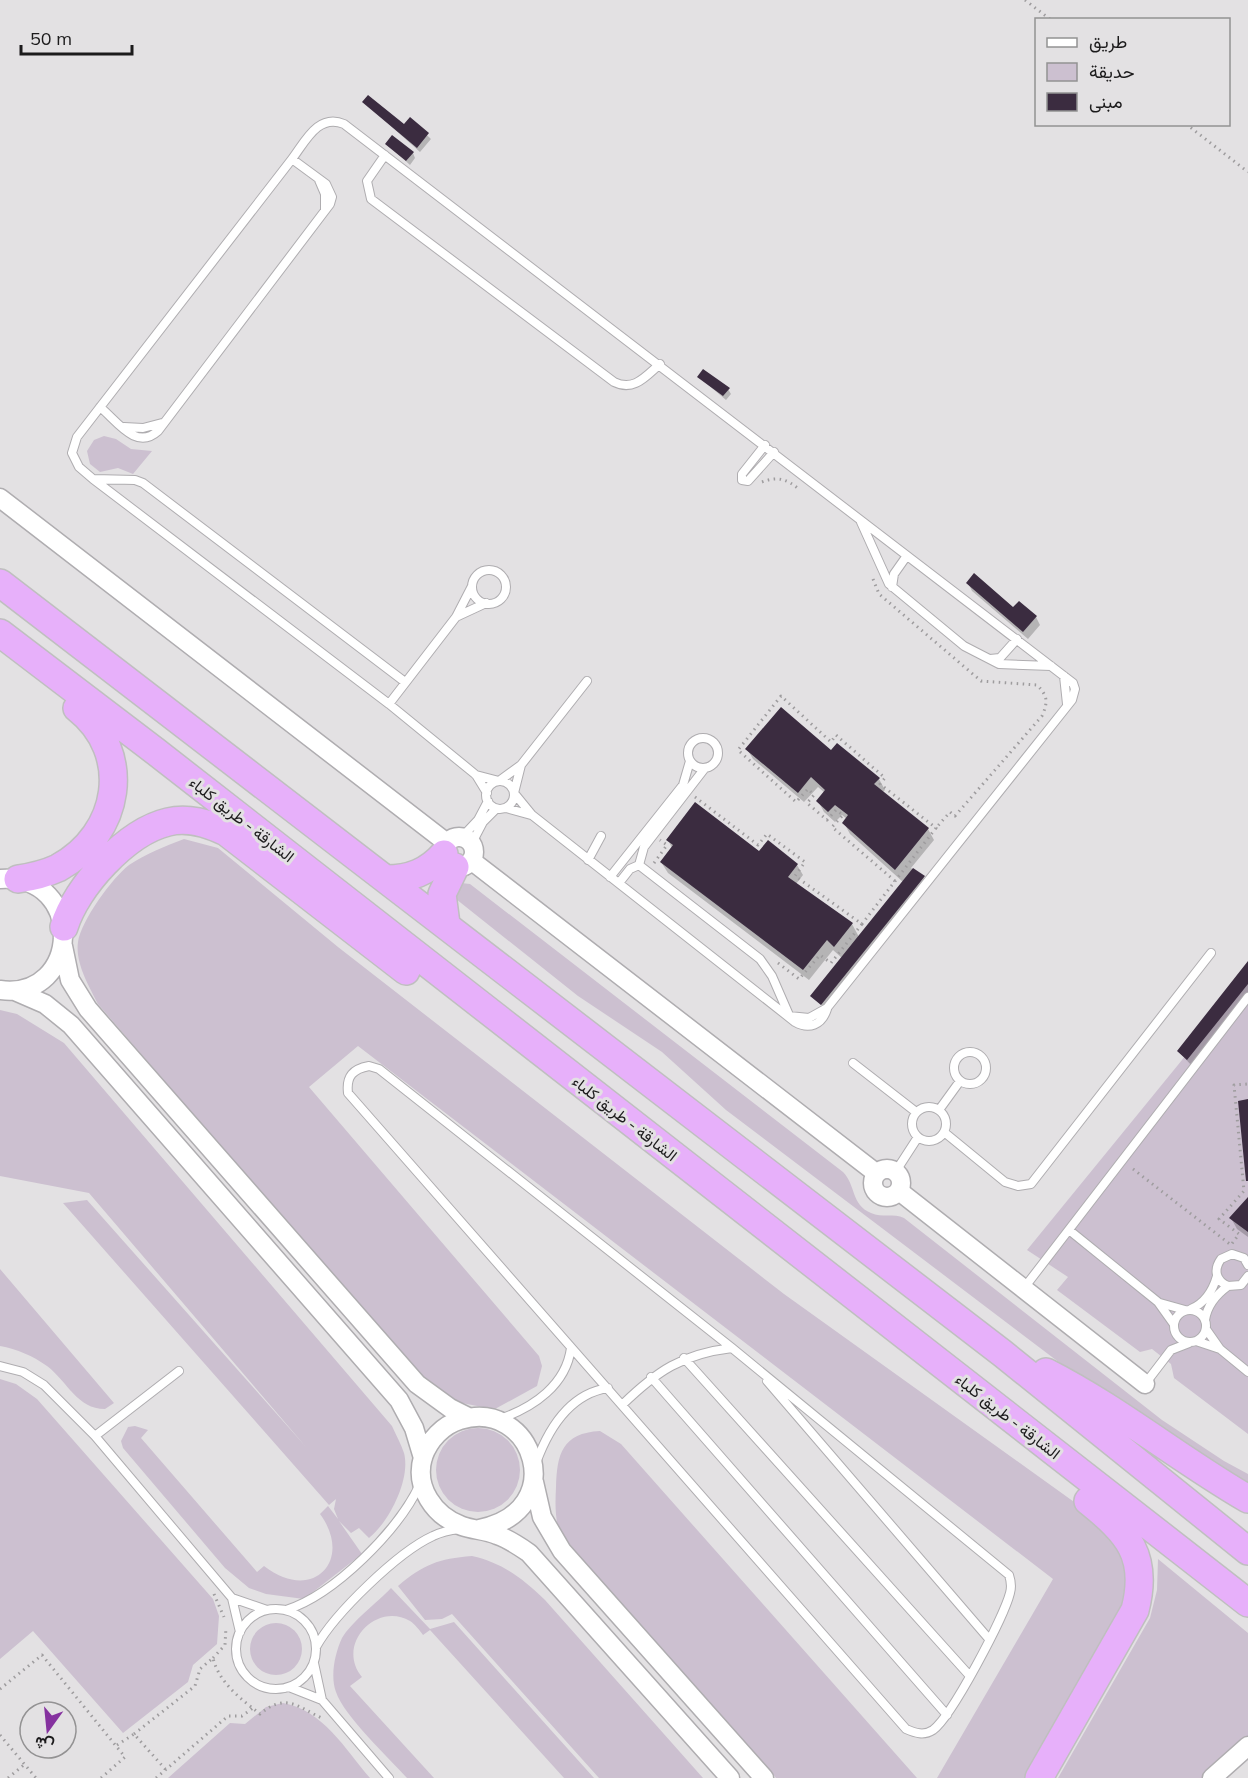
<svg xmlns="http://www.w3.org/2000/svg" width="1248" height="1778" viewBox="0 0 1248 1778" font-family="Mulish,Vazirmatn,sans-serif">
<rect width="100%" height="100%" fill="#e3e1e3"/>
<!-- green -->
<path fill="#ccc0d0" d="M104 436 116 439 131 449 152 451 133 474 118 468 100 472 90 464 87 451 94 440Z
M184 839 218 848 338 947 784 1294 1102 1522 1125 1553 1128 1591 1119 1613 1024 1778H937L1053 1579 358 1046 309 1087 539 1356 542 1366 537 1386 495 1409 477 1406 457 1402 433 1387 409 1365 98 1004C89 986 75 963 78 942 81 921 112 878 129 865 146 854 165 846 184 839Z
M461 883 470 884 843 1172C856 1185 851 1205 871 1213 882 1218 894 1213 904 1218L1162 1420 1224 1461 1248 1474V1496L1200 1469 726 1110 662 1052 578 996 456 899 455 890Z
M1248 967V1434L1174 1378 1171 1364 1152 1349 1140 1352 1057 1290 1068 1277 1027 1250 1182 1060Z
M0 1010 17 1014 64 1043 392 1426C396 1435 401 1444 404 1453 411 1479 389 1522 369 1538L359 1528 351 1533 339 1521 362 1554 304 1599 266 1594 249 1588 225 1568 123 1448 121 1441 128 1427 135 1426 148 1430 141 1438 257 1572 264 1566C313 1604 354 1560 320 1514L328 1506 338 1519 334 1509 336 1499 329 1505 63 1203 87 1200 306 1447 89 1193 0 1176Z
M0 1269 114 1403 105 1409C77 1409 68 1382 47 1366 33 1356 17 1349 0 1346Z
M0 1379 16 1384 37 1399 213 1599 219 1616 217 1644 193 1665 188 1682 123 1733 33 1631 0 1659Z
M436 1470a42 42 0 1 1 84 0a42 42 0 1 1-84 0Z
M600 1431 621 1444 917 1778H776L561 1538C555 1520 555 1506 556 1487 557 1454 562 1433 600 1431Z
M472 1556C503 1563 522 1578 545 1600L703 1778H599L452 1614 442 1619 425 1620 398 1586C424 1564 438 1559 472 1556Z
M1158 1559 1248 1633V1738L1203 1778H1058L1150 1618 1157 1590Z
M391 1588 430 1629 454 1622 594 1778H564L430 1630 423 1635C420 1631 415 1624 410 1621 377 1601 335 1644 362 1677L350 1686 434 1778H407C389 1758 344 1716 336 1692 330 1676 335 1653 342 1638 351 1622 378 1602 391 1588Z
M250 1649a26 26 0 1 1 52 0a26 26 0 1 1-52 0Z
M283 1703C323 1710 345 1749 370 1778H168L230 1723 245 1724 266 1707Z"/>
<!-- shadow -->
<path fill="#0003" d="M364 102 404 126 410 119 431 139 420 152Z
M387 144 413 153 415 158 410 165Z
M699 377 728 389 731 394 726 400Z
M968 583 1014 610 1036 617 1040 625 1028 639 972 591Z
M747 749 831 753 879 779 885 790 882 793 928 829 934 840 911 868 925 879 823 1006 813 998 842 958 833 950 809 980 668 873 661 862 672 848 668 840 759 853 797 865 803 875 796 884 852 924 859 937 903 882 850 834 844 823 847 819 842 815 835 822 824 812 818 801 825 793 818 787 804 802 753 759Z
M1248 964V997L1192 1066 1178 1051Z
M1248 1199V1237L1237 1229 1231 1218Z"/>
<!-- building -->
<path fill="#3b2c40" d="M368 95 404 124 410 117 429 133 417 148 362 102Z
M392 135 414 152 406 161 385 144Z
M703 369 730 388 723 396 697 377Z
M974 573 1013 607 1019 601 1037 616 1023 632 966 583Z
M781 707 831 750 837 743 880 778 874 784 929 828 895 870 842 823 848 815 835 805 828 812 816 801 825 790 811 777 798 793 745 749Z
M695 802 759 851 768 840 798 864 788 877 853 923 834 947 827 940 803 970 660 862 673 845 666 840Z
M913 868 925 876 821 1005 810 996Z
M1248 961V984L1187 1060 1177 1051Z
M1248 1099V1181H1246L1238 1101Z
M1248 1197V1232L1229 1218Z"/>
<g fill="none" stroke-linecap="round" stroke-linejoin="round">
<!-- service casing -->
<g stroke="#afadb0" stroke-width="10">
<path id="service" d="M385 155 367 181 371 199 614 382C634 392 646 376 660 364
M319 180 325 194V210
M100 407C117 421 136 451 158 431L330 204 332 197 326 184 292 159
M124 427 143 428 162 423
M765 445 742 474V480L748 481 774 452
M94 479 135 480 143 483 405 682
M861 522 889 584 964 646 999 664 1051 666
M472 587a17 17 0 1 1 34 0a17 17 0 1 1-34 0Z
M892 587 894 574 906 557
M458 616 486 603
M990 659 1000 658 1017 639
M1064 676 1067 704
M389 704 456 617 472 586
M688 753a15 15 0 1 1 30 0a15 15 0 1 1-30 0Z
M521 765 514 793 532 815 795 1022C809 1030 822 1025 827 1009
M476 775 499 781 521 765 587 681
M486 795a14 14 0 1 1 28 0a14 14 0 1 1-28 0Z
M487 793 476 775 389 704 93 479 79 467 72 453 77 437 292 159C305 142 318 113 344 124L1073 683 1075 689 1072 700 827 1008 809 1018 789 1016
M506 808 531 815
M462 837 478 820 488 801
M472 843 483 822 496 809
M588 860 601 836
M639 865 644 847 705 768
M610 877 683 785 690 761
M619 883 630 869 639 865 760 959 772 976 789 1015
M954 1068a16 16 0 1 1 32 0a16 16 0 1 1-32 0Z
M853 1063 916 1112
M369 1066 379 1069 732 1348 1009 1575C1011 1581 1012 1586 1010 1593 1004 1617 952 1716 933 1730 924 1736 915 1733 906 1729L348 1093C346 1076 353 1069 369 1066Z
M912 1124a17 17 0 1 1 34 0a17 17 0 1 1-34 0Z
M939 1110 960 1081
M944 1132 1005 1182 1018 1186 1031 1184 1211 953
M896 1171 918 1137
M1069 1230 1158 1302 1173 1323
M1248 1265 1244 1258 1232 1254 1221 1259C1213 1270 1216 1281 1228 1286L1241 1285 1248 1276
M1024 1288 1248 997
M1160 1303 1185 1310
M1191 1309C1205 1303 1213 1290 1217 1276
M1174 1326a16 16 0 1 1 32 0a16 16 0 1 1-32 0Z
M1205 1320C1207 1306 1217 1294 1228 1286
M1206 1329 1220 1349 1248 1372
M1196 1341 1220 1349
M684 1358 969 1675
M0 1366 23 1372 44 1385 95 1436 232 1598 240 1632
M651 1377 947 1715
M767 1381 989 1639
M1145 1384 1171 1350 1189 1343
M622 1405C657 1371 682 1354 732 1348
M500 1419C534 1407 566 1385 571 1348
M95 1436 179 1371
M536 1463C548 1430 569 1394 608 1388
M232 1598 267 1610
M236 1649a40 40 0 1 1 80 0a40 40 0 1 1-80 0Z
M286 1610C334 1595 399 1530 420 1484
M316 1647C335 1613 398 1552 433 1536 441 1532 451 1530 460 1529
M314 1663 322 1700 389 1778
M289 1687 322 1700"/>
</g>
<!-- tertiary casing -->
<g stroke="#afadb0" stroke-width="21">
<path id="tertiary" d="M0 498 447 843
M444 852a15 15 0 1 1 30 0a15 15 0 1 1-30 0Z
M472 861 876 1173
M0 879C87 873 81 1001 0 990
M63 946 70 980 88 1009 417 1384 450 1408 468 1417
M15 991 45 1004 71 1025 399 1400 414 1428 423 1458
M873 1183a14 14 0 1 1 28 0a14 14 0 1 1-28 0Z
M899 1191 1145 1384
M534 1482 542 1517 562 1551 764 1778
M479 1529C572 1511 533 1397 460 1420 443 1425 429 1440 423 1457 414 1487 434 1516 462 1526 473 1530 486 1530 497 1535 509 1539 519 1546 529 1553L730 1778
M1212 1778 1248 1746"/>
</g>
<!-- motorway casing -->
<g stroke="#bfbfbf" stroke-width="30">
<path id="motorway" d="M0 583 1002 1353 1248 1551
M0 633 155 751 1248 1603
M18 879C32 877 45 874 58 868 121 834 134 753 77 708
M386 879C410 879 428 872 444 854
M446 924 442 894 455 867
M64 927C76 887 126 832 168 822 188 817 207 823 226 832L406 971
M1046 1372C1117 1408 1179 1459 1248 1499
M1039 1778 1135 1610C1149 1556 1128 1533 1088 1501"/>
</g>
<!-- path -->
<path stroke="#9e9c9e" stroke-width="3" stroke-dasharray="1.5 4.5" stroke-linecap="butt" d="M1025 0 1051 20
M1186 124 1248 172
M762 482C778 476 786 479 799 489
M873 579 879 594 981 681 1037 685C1048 696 1048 702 1042 716L955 816 950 812 936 828
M695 797 758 845 767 834 805 862 795 876 862 924 936 828 880 784 885 778 836 735 831 742 781 696 738 750 796 802 808 789 814 795 807 803 827 820 836 810 843 815 832 827 895 881
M654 863 667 845 660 840
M778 963 799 979 820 955 831 963 862 924
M1133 1169 1231 1245 1239 1234 1219 1219 1244 1191 1234 1085 1248 1084
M214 1594 224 1617
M213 1658 225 1645 226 1627
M0 1689 42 1655 125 1757 101 1778
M134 1734 195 1686 200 1669 213 1658C219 1683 241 1699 260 1714 287 1691 300 1709 324 1719
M0 1735 36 1778
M117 1745 134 1734 166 1770
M8 1778 25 1764
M156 1778 228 1716H242L253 1708"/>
<!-- service -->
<use href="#service" stroke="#fff" stroke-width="8"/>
<!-- tertiary -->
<use href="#tertiary" stroke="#fff" stroke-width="18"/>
<!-- motorway -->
<use href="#motorway" stroke="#e7b0fa" stroke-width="27"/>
</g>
<g text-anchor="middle" stroke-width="6" stroke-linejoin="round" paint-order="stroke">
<!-- street labels -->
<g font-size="16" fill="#1c1b1c" stroke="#e3e1e3">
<text transform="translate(242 819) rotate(38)" y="6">الشارقة - طريق كلباء</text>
<text transform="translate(625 1118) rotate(38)" y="6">الشارقة - طريق كلباء</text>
<text transform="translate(1008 1416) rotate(38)" y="6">الشارقة - طريق كلباء</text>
</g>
</g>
<!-- legend -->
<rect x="1035" y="18" width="195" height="108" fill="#e3e1e3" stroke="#939293" stroke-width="1.5"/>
<rect x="1047" y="38" width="30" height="9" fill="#ffffff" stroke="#939293" stroke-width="1.5"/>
<text x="1089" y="48" font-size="18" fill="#1c1b1c">طريق</text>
<rect x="1047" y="63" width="30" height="18" fill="#ccc0d0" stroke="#939293" stroke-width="1.5"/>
<text x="1089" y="78" font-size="18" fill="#1c1b1c">حديقة</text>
<rect x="1047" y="93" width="30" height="18" fill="#3b2c40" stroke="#939293" stroke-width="1.5"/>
<text x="1089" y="108" font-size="18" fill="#1c1b1c">مبنى</text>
<!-- north arrow -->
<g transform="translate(48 1730) rotate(195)"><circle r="28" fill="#e3e1e3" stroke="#939293" stroke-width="1.5"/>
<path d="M0-4.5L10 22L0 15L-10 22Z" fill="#85319f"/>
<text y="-9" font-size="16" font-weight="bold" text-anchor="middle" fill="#1c1b1c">ش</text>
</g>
<!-- scale -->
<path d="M21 45v9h111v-9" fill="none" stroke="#1c1b1c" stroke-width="3"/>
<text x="30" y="45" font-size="18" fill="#1c1b1c" stroke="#e3e1e3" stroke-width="4.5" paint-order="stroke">50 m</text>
</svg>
